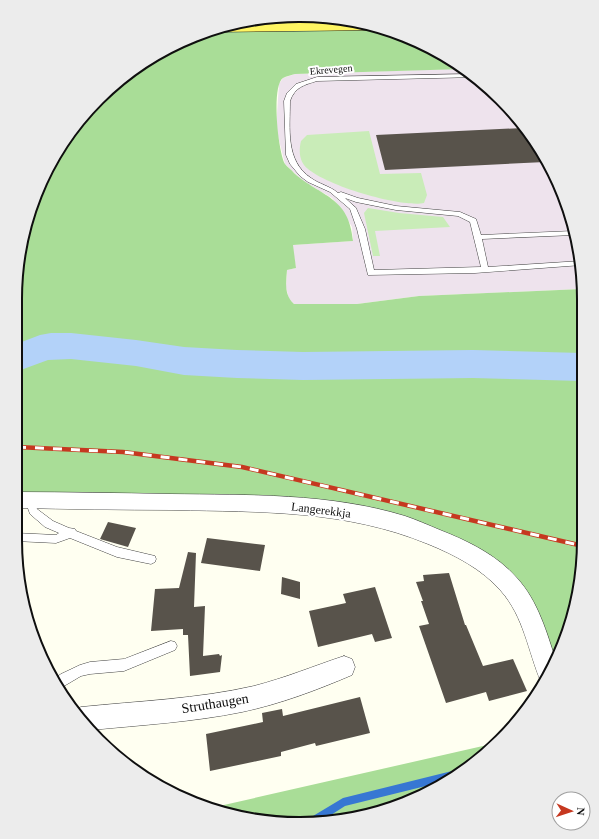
<svg xmlns="http://www.w3.org/2000/svg" width="599" height="839" viewBox="0 0 599 839" font-family="'Times New Roman',serif">
<rect width="100%" height="100%" fill="#fffff1"/>
<!-- industrial -->
<path fill="#eee3ed" d="M451 69H464L473 74 514 112 562 190 582 262V289L419 296 357 304H294L289 299 286 287 287 270 296 268 292 245 353 241 352 227 340 207 332 198 303 181 285 164 276 128 279 84 283 78 295 74Z"/>
<!-- green -->
<path fill="#c9ecb8" d="M369 131 380 174 421 173 427 195 424 203C401 208 319 184 304 165 299 158 299 149 301 141L307 135Z
M368 208 399 213 443 217 450 227 375 231 380 256H373L364 213Z"/>
<!-- forest -->
<path fill="#a9dd97" d="M318 16 373 25 426 44 464 69 295 74C292 75 286 76 283 78 271 86 278 152 285 164 287 167 292 170 294 173 321 197 349 196 353 241L293 245 296 268 287 270C286 283 284 295 294 304H357L419 296 582 289 583 558 574 613 555 666 549 674 536 632 510 585 401 524 247 503 16 500 21 244 53 157 112 85 157 53 208 30 263 17Z
M496 743 487 754 409 802 336 822H262L215 807Z"/>
<g fill="none" stroke-linecap="round" stroke-linejoin="round">
<!-- stream -->
<path fill="#3777d3" fill-rule="evenodd" d="M452 771 455 773 442 782 345 806 320 822H307L308 819 343 798Z"/>
<!-- river -->
<path fill="#b3d2f9" fill-rule="evenodd" d="M51 333H71L136 340 184 347 237 350 303 352 473 350 582 353V381L473 378 303 380 237 378 184 375 136 366 71 359 48 360 18 371 19 343 40 335Z"/>
</g>
<!-- building -->
<path fill="#58534b" d="M523 128 545 162 385 170 376 135Z
M108 522 136 528 128 547 100 539Z
M207 538 265 545 260 571 201 563Z
M188 552 196 553 194 607 205 606 203 656 219 654 220 656 222 655 220 672 190 676 188 635H183V629L151 631 155 589 179 588Z
M449 573 465 625H466L483 666 513 659 527 691 489 701 486 692 446 703 419 626 429 624 421 601H423L416 582 424 581 423 575Z
M282 577 300 582V599L281 594Z
M375 587 392 638 375 642 372 634 318 647 309 611 346 603 343 594Z
M360 697 370 733 316 746 315 743 281 752V756L210 771 206 734 263 722 262 713 282 709 283 716Z"/>
<g fill="none" stroke-linecap="round" stroke-linejoin="round">
<!-- lane casing -->
<g stroke="#424242" stroke-width="1">
<path id="lane" d="M473 74 477 77 317 81C304 85 295 87 290 101 290 128 285 161 311 178 319 184 330 186 338 193L341 192 358 198 396 206 460 212 476 219 481 235 573 231 574 235 482 239 488 267 581 261 582 265 475 273 368 275 357 229 350 209 330 192 308 182 300 176 290 164 286 155 284 101 287 93 296 84 317 77ZM345 198 356 202 396 210 458 216 470 222 481 267 374 270 365 229 356 208Z
M30 496 33 497 37 509 53 521 69 528 75 529 76 531 117 547 155 556 156 559 155 562 151 564 117 557 70 538 56 543 15 541V533L56 535 59 533 45 527 30 514 25 500 27 497Z
M171 641 175 642 177 646 175 650 124 671 90 674 81 676 59 689 54 679 61 674 80 665 90 662 124 659Z"/>
</g>
<!-- street casing -->
<g stroke="#424242" stroke-width="1">
<path id="street" d="M16 492C67 492 119 493 170 494 248 495 330 493 405 516 417 520 428 525 440 530 468 541 497 555 517 578 538 601 547 633 556 661L544 683 541 682C528 651 524 617 501 591 482 569 455 555 428 544 346 510 261 512 174 510 121 510 69 509 16 508Z
M344 656 352 659 355 667 352 675C317 690 280 704 242 712 193 722 142 725 91 730L74 710 81 707C139 701 197 699 254 686 285 678 314 666 344 656Z"/>
</g>
<!-- primary casing -->
<g stroke="#202020" stroke-width="1">
<path id="primary" d="M359 22 383 28 378 30 216 32 211 29 235 24Z"/>
</g>
<!-- lane -->
<use href="#lane" fill="#fff" fill-rule="evenodd"/>
<!-- street -->
<use href="#street" fill="#fff" fill-rule="evenodd"/>
<!-- primary -->
<use href="#primary" fill="#fef562" fill-rule="evenodd"/>
<!-- rail casing -->
<g stroke="#c63820" stroke-width="4.5">
<path id="rail" d="M17 447 123 452 242 467 583 546"/>
</g>
<!-- rail -->
<use href="#rail" stroke="#fff" stroke-width="3" stroke-dasharray="9" stroke-linecap="butt"/>
</g>
<g text-anchor="middle" stroke-width="4" stroke-linejoin="round" paint-order="stroke">
<!-- far-street labels -->
<g font-size="10" fill="#0f0f0f" stroke="#fff">
<text transform="translate(331 69) rotate(-5)" y="4">Ekrevegen</text>
</g>
<!-- street labels -->
<g font-size="12" fill="#0f0f0f" stroke="#fff">
<text transform="translate(321 510) rotate(7)" y="4">Langerekkja</text>
</g>
<!-- near-street labels -->
<g font-size="14" fill="#0f0f0f" stroke="#fff">
<text transform="translate(215 703) rotate(-9)" y="5">Struthaugen</text>
</g>
</g>
<!-- crop -->
<path d="M0 0H599V839H0ZM299 22H300A277 277 0 0 1 577 299V540A277 277 0 0 1 300 817H299A277 277 0 0 1 22 540V299A277 277 0 0 1 299 22Z" fill="#ececec" fill-rule="evenodd"/>
<path fill="none" stroke="#0f0f0f" stroke-width="2" d="M299 22H300A277 277 0 0 1 577 299V540A277 277 0 0 1 300 817H299A277 277 0 0 1 22 540V299A277 277 0 0 1 299 22Z"/>
<!-- north arrow -->
<g transform="translate(571 811) rotate(93)"><circle r="19" fill="#ffffff" stroke="#9f9f9f"/>
<path d="M0-3L7 15L0 10L-7 15Z" fill="#c63820"/>
<text y="-6" font-size="11" font-weight="bold" text-anchor="middle" fill="#0f0f0f">N</text>
</g>
</svg>
